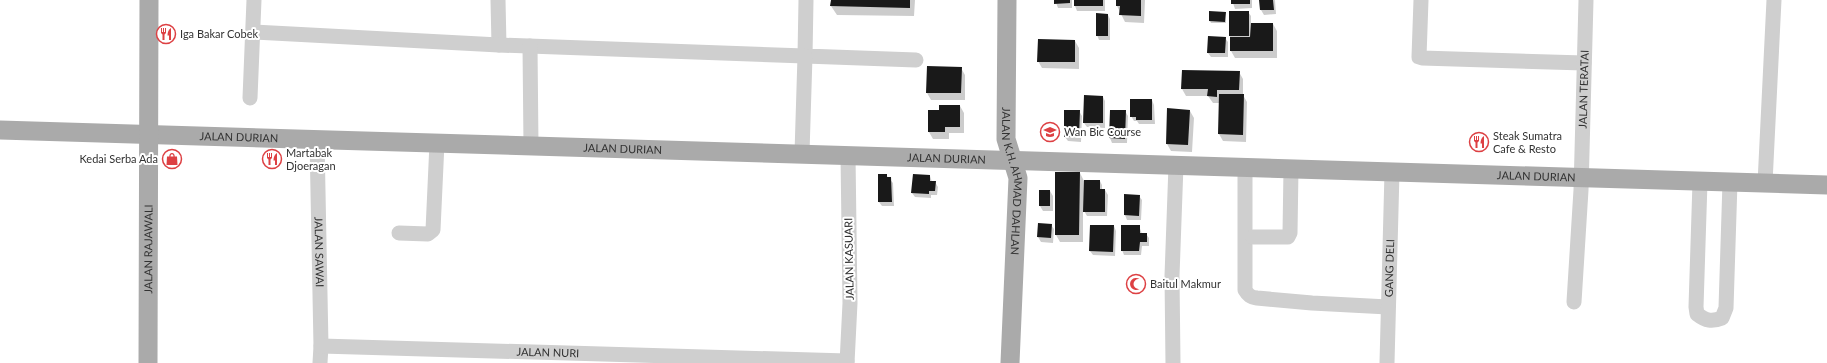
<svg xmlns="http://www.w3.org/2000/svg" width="1827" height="363" viewBox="0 0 1827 363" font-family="Lato,sans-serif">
<rect width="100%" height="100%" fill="#fff"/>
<!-- shadow -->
<path fill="#0003" d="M832 0H915L914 16 837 15 831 6Z
M1055 0H1072V8H1058Z
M1075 0H1105V11H1077L1075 6Z
M1117 0H1145L1144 23 1125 22 1117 6Z
M1232 0H1252V8L1235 9Z
M1260 0H1275L1276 14 1264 15 1261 10Z
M1248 12 1251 16V24H1273L1277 31V58H1235L1231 51 1230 36Z
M1225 13 1226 23H1211L1210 21Z
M1108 15 1110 19V40H1099L1097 35Z
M1225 38 1228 42V57H1211L1208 53Z
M1075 41 1079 48V69L1042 68 1038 61Z
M961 68 965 75V100H931L927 93Z
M1239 72 1243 79V95L1247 102 1246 142 1223 141 1219 134 1220 103H1213L1208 96H1186L1182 89Z
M1103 97 1105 101V128L1087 127 1084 123Z
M1152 100 1154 105 1155 124H1139L1137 121H1134L1131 116Z
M960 106 964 113V133H949V139H933L929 132 940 111Z
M1079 111 1082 116 1081 142 1068 141 1065 137Z
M1125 111 1128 116 1127 143H1112L1110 138Z
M1190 111 1194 118 1192 152 1171 151 1167 144Z
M1080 173 1084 181H1100L1102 185V190H1105L1108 195 1107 216H1087L1083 209V242H1060L1056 235Z
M886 175 893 183 894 206H882L879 202Z
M930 176 932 182H935L938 187 937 195H931V198L915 197 912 193Z
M1040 191H1050L1053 196V211H1043L1040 206Z
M1139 196 1142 200 1141 220H1127L1125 215Z
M1039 224 1051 225 1054 229 1053 243 1041 242 1038 237Z
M1114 226 1116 231 1115 256 1093 255 1090 251Z
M1139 226 1142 234H1146L1149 238V246H1142L1141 255H1124L1122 250Z"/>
<!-- building -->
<path fill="#191919" d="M831 0H910V8L830 6Z
M1054 0H1070V3L1054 4Z
M1074 0H1103V6H1074Z
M1116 0H1141V16L1119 15 1120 6H1116Z
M1231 0H1250V4H1231Z
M1259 0H1273L1274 10H1260Z
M1209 11 1226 12 1225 22 1209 21Z
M1229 11H1249V36H1229Z
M1096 13 1108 14V36H1096Z
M1251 23H1273V51H1230V37H1250Z
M1208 36 1226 37 1225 53H1207Z
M1038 39 1075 40V62H1037Z
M927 66 962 67 961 93H926Z
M1182 70 1240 71 1239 90H1217V97L1207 96 1208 89H1181Z
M1219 94H1244L1243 135 1218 134Z
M1084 95 1103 96V123H1083Z
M1130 99H1152V120H1136V117H1130Z
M939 105H960V127H945V132H928V110H939Z
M1167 108 1190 110 1188 145 1166 144Z
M1064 110H1080L1079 137H1064Z
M1110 110H1126L1125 139 1109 138Z
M1055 172H1080L1079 235H1055Z
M878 174H887V177H891L892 202H878Z
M913 174 930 175V181H936L935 191H929V194L911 193Z
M1084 180H1100V189H1105V212H1083Z
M1039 190H1050V206H1039Z
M1124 194 1140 195 1139 216 1124 215Z
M1038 223 1052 224 1051 238 1037 237Z
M1090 225H1114L1113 252 1089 251Z
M1121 225H1140V233H1147V242H1140L1139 251H1121Z"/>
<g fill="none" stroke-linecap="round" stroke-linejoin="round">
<!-- minor -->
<g stroke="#cfcfcf" stroke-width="15">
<path d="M498 0 499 45"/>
<path d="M806 0 805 56 916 60"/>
<path d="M1421 0 1419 57 1422 58 1584 63"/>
<path d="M253 32 499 45 805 56 802 153"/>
<path d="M530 46 531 146"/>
<path d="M250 98 254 0"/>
<path id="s1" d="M317 140 321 346 320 363"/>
<path d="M1245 167V290C1248 295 1250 297 1257 298L1312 303 1388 307"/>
<path d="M1700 182 1696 307 1697 314C1706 321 1712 322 1722 318L1726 308 1730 182"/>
<path d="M1765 183 1774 0"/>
<path d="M399 233 428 234 433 230 437 143"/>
<path d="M1253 237H1288L1290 233 1291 169"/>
<path id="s2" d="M1574 302 1581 190 1586 0"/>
<path id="s3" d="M321 346 847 361"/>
<path d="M847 363 850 303 848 155"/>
<path d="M1173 363 1172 276 1176 165"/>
<path id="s4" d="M1387 363 1392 172"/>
</g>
<!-- major -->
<g stroke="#aaa" stroke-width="19">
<path id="s5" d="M1007 0 1006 139 1018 178 1010 363"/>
<path id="s6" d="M0 130 1827 185"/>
<path id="s7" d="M148 363 149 0"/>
</g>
</g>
<!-- icons -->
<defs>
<g id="restaurant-ring" transform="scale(1)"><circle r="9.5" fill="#fff" stroke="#dd4043" stroke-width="1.5"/><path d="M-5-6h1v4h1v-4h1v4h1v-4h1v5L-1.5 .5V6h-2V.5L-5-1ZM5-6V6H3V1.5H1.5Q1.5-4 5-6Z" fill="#dd4043"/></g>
<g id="school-ring" transform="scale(1)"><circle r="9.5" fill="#fff" stroke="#dd4043" stroke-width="1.5"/><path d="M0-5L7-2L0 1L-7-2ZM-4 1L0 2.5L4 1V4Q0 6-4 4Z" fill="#dd4043"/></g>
<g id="shop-ring" transform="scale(1)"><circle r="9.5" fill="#fff" stroke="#dd4043" stroke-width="1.5"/><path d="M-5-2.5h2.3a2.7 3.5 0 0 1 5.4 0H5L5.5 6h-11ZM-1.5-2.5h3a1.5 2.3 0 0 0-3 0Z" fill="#dd4043"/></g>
<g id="mosque-ring" transform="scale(1)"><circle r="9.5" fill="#fff" stroke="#dd4043" stroke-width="1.5"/><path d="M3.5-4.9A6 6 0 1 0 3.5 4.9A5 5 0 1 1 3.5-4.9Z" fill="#dd4043"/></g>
</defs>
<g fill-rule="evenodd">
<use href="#restaurant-ring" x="166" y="34"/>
<use href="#school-ring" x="1050" y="132"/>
<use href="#restaurant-ring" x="1479" y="142"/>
<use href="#shop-ring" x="172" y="159"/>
<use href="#restaurant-ring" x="272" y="159"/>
<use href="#mosque-ring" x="1136" y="284"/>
</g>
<g text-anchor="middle" stroke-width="4" stroke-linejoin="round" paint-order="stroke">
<!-- poi labels -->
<g font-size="11" fill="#323232" stroke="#fff" text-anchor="start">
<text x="180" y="38">Iga Bakar Cobek</text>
<text x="1064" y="136">Wan Bic Course</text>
<text x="1493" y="140">Steak Sumatra<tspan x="1493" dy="13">Cafe &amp; Resto</tspan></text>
<text x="286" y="157">Martabak<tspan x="286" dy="13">Djoeragan</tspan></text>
<text x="158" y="163" text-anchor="end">Kedai Serba Ada</text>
<text x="1150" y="288">Baitul Makmur</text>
</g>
<!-- street labels -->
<g font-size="11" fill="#323232" stroke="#fff">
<text dy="4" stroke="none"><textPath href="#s2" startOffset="213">JALAN TERATAI</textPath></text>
<text dy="4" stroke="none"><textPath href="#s6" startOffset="239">JALAN DURIAN</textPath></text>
<text dy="4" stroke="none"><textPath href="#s6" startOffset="623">JALAN DURIAN</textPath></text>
<text dy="4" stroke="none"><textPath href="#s6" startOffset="947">JALAN DURIAN</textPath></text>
<text dy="4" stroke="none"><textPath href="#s6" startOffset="1537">JALAN DURIAN</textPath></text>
<text dy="4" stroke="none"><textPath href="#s5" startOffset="182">JALAN K.H. AHMAD DAHLAN</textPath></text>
<text dy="4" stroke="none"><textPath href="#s7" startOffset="114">JALAN RAJAWALI</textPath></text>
<text dy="4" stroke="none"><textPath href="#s1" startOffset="112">JALAN SAWAI</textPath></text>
<text transform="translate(849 259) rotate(-91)" y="4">JALAN KASUARI</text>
<text dy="4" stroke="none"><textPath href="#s4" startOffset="95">GANG DELI</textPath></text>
<text dy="4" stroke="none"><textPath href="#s3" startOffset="227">JALAN NURI</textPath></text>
</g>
</g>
</svg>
